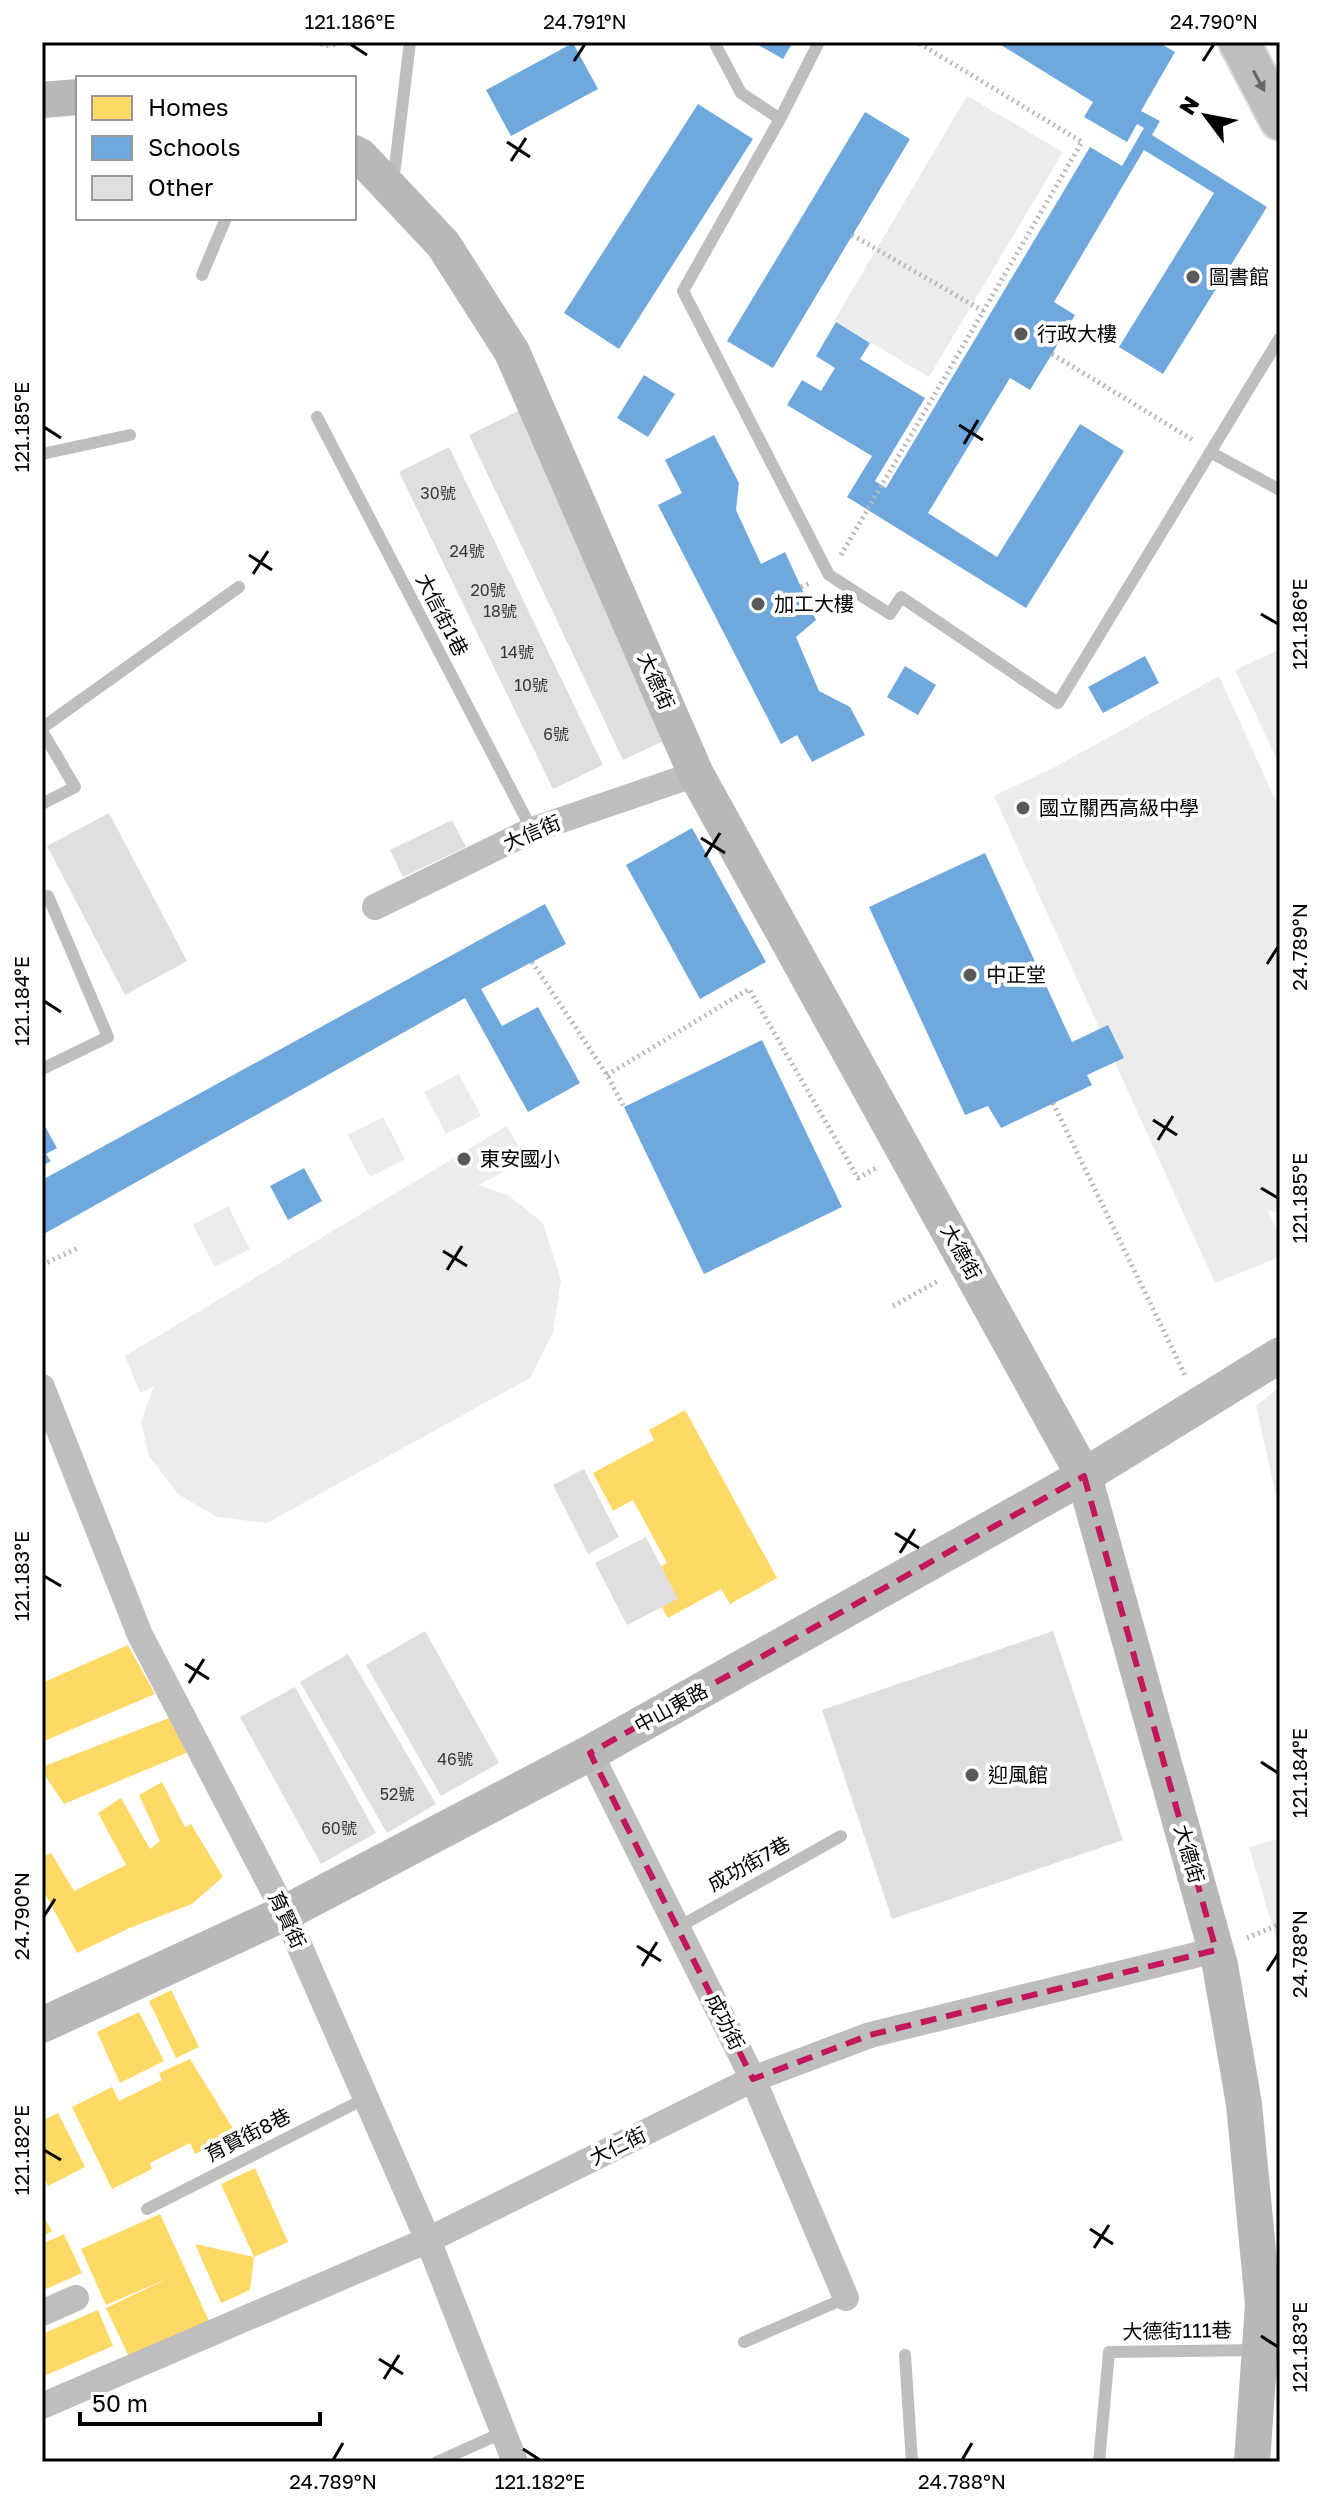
<svg xmlns="http://www.w3.org/2000/svg" width="1322" height="2504" viewBox="0 0 1322 2504" font-family="'Golos Text','Noto Sans TC',sans-serif">
<rect width="100%" height="100%" fill="#fff"/>
<!-- green -->
<path fill="#ececec" d="M967 96 1063 152 929 377 834 321Z
M1280 649V766L1235 670Z
M1219 676 1280 810V1212L1268 1211 1280 1236V1257L1215 1283 994 796 1057 766Z
M459 1074 481 1116 446 1134 424 1092Z
M383 1117 405 1159 370 1177 348 1135Z
M507 1126 527 1161 478 1185 508 1195 543 1223 561 1280 553 1332 530 1378 267 1523 217 1517 178 1494 149 1456 141 1421 154 1386 140 1393 125 1356Z
M228 1206 250 1249 215 1267 193 1225Z
M1280 1387V1513L1256 1406Z
M1280 1838V1952L1249 1847Z"/>
<!-- homes -->
<path fill="#ffd966" d="M685 1410 777 1578 730 1604 721 1589 668 1618 644 1576 667 1563 633 1500 613 1511 593 1473 654 1440 649 1430Z
M128 1645 155 1694 42 1742V1683Z
M169 1718 191 1751 64 1804 42 1771V1767Z
M162 1782 185 1827 191 1824 223 1877 192 1904 132 1927 77 1953 42 1888V1857L51 1853 74 1891 126 1865 98 1813 121 1798 150 1849 160 1841 139 1795Z
M171 1990 199 2047 176 2058 149 2001Z
M139 2012 164 2061 120 2083 97 2032Z
M190 2059 237 2135 195 2154 190 2143 150 2163 152 2169 112 2189 72 2107 112 2087 119 2101 162 2080 159 2073Z
M58 2113 85 2167 48 2186 42 2174V2121Z
M255 2168 288 2242 254 2257 221 2184Z
M42 2214 52 2231 42 2237Z
M160 2214 209 2321 130 2359 106 2308 169 2278 106 2305 81 2249Z
M64 2234 82 2273 42 2291V2244Z
M195 2244 254 2257 250 2290 221 2303Z
M98 2310 113 2346 42 2377V2334Z"/>
<!-- schools -->
<path fill="#6fa8dc" d="M753 42H793L783 59Z
M996 42H1158L1175 52 1141 111 1160 121 1152 135 1267 207 1163 374 1119 347 1214 193 1144 150 1054 302 1075 315 1052 354 1030 390 1010 378 928 513 997 557 1080 424 1124 451 1026 608 847 497 872 456 787 405 802 380 821 391 835 368 816 356 836 322 870 343 860 359 925 398 875 481 886 488 1090 147 1122 166 1144 128 1137 124 1127 142 1084 117 1093 102Z
M573 43 598 89 511 136 486 90Z
M698 104 753 139 619 349 564 313Z
M865 112 910 139 773 368 727 341Z
M644 375 675 394 648 437 617 418Z
M714 435 739 483 736 510 761 564 785 552 816 620 796 637 819 691 850 707 865 735 812 762 797 735 781 744 658 505 682 493 665 460Z
M1145 656 1159 683 1103 713 1088 687Z
M905 666 936 685 918 715 887 697Z
M692 828 766 962 700 999 626 865Z
M985 853 1072 1042 1108 1025 1124 1058 1087 1075 1092 1085 1001 1128 988 1106 965 1115 869 907Z
M545 904 566 944 481 989 502 1026 538 1007 580 1083 528 1112 465 998 42 1235V1180Z
M762 1040 842 1207 704 1274 624 1107Z
M42 1121 57 1148 46 1154 51 1161 42 1166Z
M304 1168 322 1201 288 1220 270 1186Z"/>
<!-- building -->
<path fill="#dfdfdf" d="M520 410 674 736 623 760 469 435Z
M449 447 603 765 553 789 399 472Z
M109 813 187 961 125 995 47 846Z
M452 820 466 847 403 877 390 850Z
M584 1469 619 1537 588 1554 553 1485Z
M646 1537 678 1599 627 1625 595 1563Z
M425 1631 499 1763 441 1796 366 1665Z
M1053 1631 1123 1840 892 1919 822 1710Z
M348 1654 436 1804 387 1833 300 1682Z
M295 1687 376 1833 321 1864 240 1717Z"/>
<g fill="none" stroke-linecap="round" stroke-linejoin="round">
<!-- primary casing -->
<g stroke="#dbdbdb" stroke-width="44">
<path id="primary" d="M1239 42 1280 120"/>
</g>
<!-- path -->
<path stroke="#b9b9b9" stroke-width="5" stroke-dasharray="2 4" stroke-linecap="butt" d="M309 42 331 46 339 42
M852 235 983 311
M1052 354 1193 440
M841 555 1082 142 917 42
M801 587 812 582
M532 962 607 1075 624 1107
M607 1075 749 989 858 1178 876 1168
M1053 1103 1185 1375
M42 1265 80 1247
M893 1306 938 1281
M1247 1938 1280 1924"/>
<!-- lane -->
<path stroke="#bebebe" stroke-width="12" d="M714 42 741 93 780 119 683 291 829 575 890 614 901 597 1058 703 1279 339
M780 119 819 42
M393 183 410 42
M202 275 226 218
M317 417 532 830
M1210 452 1280 490
M42 454 130 435
M42 728 239 587
M42 731 75 787 42 804
M42 1069 108 1037 48 896
M677 1928 841 1836
M147 2209 366 2098
M744 2342 846 2298
M905 2355 912 2462
M437 2462 504 2432
M1099 2462 1109 2352 1257 2350"/>
<!-- street -->
<path stroke="#bebebe" stroke-width="26" d="M375 907 532 830 696 774
M42 1387 140 1635 285 1913 428 2240 515 2462
M590 1753 753 2079 846 2298
M42 2313 76 2298
M42 2406 428 2240 753 2079 870 2035 1216 1950"/>
<!-- secondary -->
<path stroke="#b8b8b8" stroke-width="36" d="M42 100 78 97
M354 153 360 156 443 244 512 352 696 774 1084 1476 1220 1965 1244 2104 1263 2304 1252 2462
M42 2025 285 1913 590 1753 1084 1476 1280 1355"/>
<!-- primary -->
<use href="#primary" stroke="#bebebe" stroke-width="40"/>
</g>
<!-- one-way arrows -->
<defs><path id="oneway-solid" d="M-6-.8H1V-3.2L6.5 0L1 3.2V.8H-6Z" transform="scale(2)"/></defs>
<use fill="#686868" href="#oneway-solid" transform="translate(1259 81) rotate(62)"/>
<!-- marked area -->
<path fill="none" stroke="#c2185b" stroke-width="6" stroke-dasharray="16 10" stroke-linejoin="round" d="M1084 1476 1216 1950 870 2035 753 2079 590 1753Z"/>
<!-- ticks -->
<path fill="none" stroke="#000" stroke-width="3" d="M350 44 367 55M574 61 585 44M1203 61 1214 44M507 142 530 157M511 161 526 138M959 425 983 440M44 427 61 438M964 444 978 420M249 555 272 570M253 574 268 551M1261 614 1278 624M701 838 725 853M705 857 720 833M1267 964 1278 947M44 1001 61 1012M1153 1120 1177 1135M1158 1140 1173 1116M1261 1188 1278 1198M443 1251 467 1266M447 1270 462 1246M895 1533 919 1548M900 1553 915 1529M44 1576 61 1586M185 1664 209 1679M189 1683 204 1659M1261 1762 1278 1773M44 1916 55 1899M637 1946 661 1961M642 1966 657 1942M1267 1971 1278 1954M44 2150 61 2160M1090 2229 1113 2244M1094 2248 1109 2225M1261 2336 1278 2347M379 2359 403 2374M384 2379 399 2355M523 2449 540 2460M333 2460 343 2443M962 2460 972 2443"/>
<!-- markers -->
<g fill="#595959" stroke="#fff" stroke-width="3">
<circle cx="1193" cy="277" r="8"/>
<circle cx="1021" cy="334" r="8"/>
<circle cx="758" cy="604" r="8"/>
<circle cx="1023" cy="808" r="8"/>
<circle cx="970" cy="975" r="8"/>
<circle cx="464" cy="1159" r="8"/>
<circle cx="972" cy="1775" r="8"/>
</g>
<g text-anchor="middle" stroke-width="8" stroke-linejoin="round" paint-order="stroke">
<!-- number labels -->
<g font-size="16" fill="#383838">
<text x="438" y="499">30號</text>
<text x="467" y="557">24號</text>
<text x="488" y="596">20號</text>
<text x="500" y="617">18號</text>
<text x="517" y="658">14號</text>
<text x="531" y="691">10號</text>
<text x="556" y="740">6號</text>
<text x="455" y="1765">46號</text>
<text x="397" y="1800">52號</text>
<text x="339" y="1834">60號</text>
</g>
<!-- poi labels -->
<g font-size="20" fill="#000" stroke="#fff" text-anchor="start">
<text x="1209" y="284">圖書館</text>
<text x="1037" y="341">行政大樓</text>
<text x="774" y="611">加工大樓</text>
<text x="1039" y="815">國立關西高級中學</text>
<text x="986" y="982">中正堂</text>
<text x="480" y="1166">東安國小</text>
<text x="988" y="1782">迎風館</text>
</g>
<!-- street labels -->
<g font-size="20" fill="#000" stroke="#fff">
<text transform="translate(442 615) rotate(63)" y="7">大信街1巷</text>
<text transform="translate(656 681) rotate(66)" y="7">大德街</text>
<text transform="translate(532 833) rotate(-23)" y="7">大信街</text>
<text transform="translate(961 1252) rotate(61)" y="7">大德街</text>
<text transform="translate(671 1708) rotate(-29)" y="7">中山東路</text>
<text transform="translate(1189 1854) rotate(74)" y="7">大德街</text>
<text transform="translate(749 1864) rotate(-29)" y="7">成功街7巷</text>
<text transform="translate(287 1920) rotate(65)" y="7">育賢街</text>
<text transform="translate(725 2022) rotate(63)" y="7">成功街</text>
<text transform="translate(248 2135) rotate(-27)" y="7">育賢街8巷</text>
<text transform="translate(618 2146) rotate(-26)" y="7">大仁街</text>
<text transform="translate(1177 2331) rotate(-1)" y="7">大德街111巷</text>
</g>
</g>
<!-- border -->
<rect width="1322" height="2504" fill="none" stroke="#ffffff" stroke-width="88"/>
<!-- legend -->
<rect x="76" y="76" width="280" height="144" fill="#ffffff" stroke="#999999" stroke-width="2"/>
<rect x="92" y="96" width="40" height="24" fill="#ffd966" stroke="#999999" stroke-width="2"/>
<text x="148" y="116" font-size="24" fill="#000000">Homes</text>
<rect x="92" y="136" width="40" height="24" fill="#6fa8dc" stroke="#999999" stroke-width="2"/>
<text x="148" y="156" font-size="24" fill="#000000">Schools</text>
<rect x="92" y="176" width="40" height="24" fill="#dfdfdf" stroke="#999999" stroke-width="2"/>
<text x="148" y="196" font-size="24" fill="#000000">Other</text>
<!-- north arrow -->
<g transform="translate(1206 116) rotate(302)" stroke="#ffffff" stroke-width="6" paint-order="stroke">
<path d="M0-6L14 30L0 20L-14 30Z" fill="#000000"/>
<text y="-12" font-size="22" font-weight="bold" text-anchor="middle" fill="#000000">N</text>
</g>
<!-- scale -->
<path d="M80 2412v12h240v-12" fill="none" stroke="#000000" stroke-width="4"/>
<text x="92" y="2412" font-size="24" fill="#000000" stroke="#ffffff" stroke-width="6" paint-order="stroke">50 m</text>
<rect x="44" y="44" width="1234" height="2416" fill="none" stroke="#000" stroke-width="3"/>
<g font-size="20" text-anchor="middle" fill="#000">
<text x="350" y="29">121.186°E</text>
<text x="585" y="29">24.791°N</text>
<text x="1214" y="29">24.790°N</text>
<text transform="translate(22 427) rotate(-90)" y="7">121.185°E</text>
<text transform="translate(1300 624) rotate(-90)" y="7">121.186°E</text>
<text transform="translate(1300 947) rotate(-90)" y="7">24.789°N</text>
<text transform="translate(22 1001) rotate(-90)" y="7">121.184°E</text>
<text transform="translate(1300 1198) rotate(-90)" y="7">121.185°E</text>
<text transform="translate(22 1576) rotate(-90)" y="7">121.183°E</text>
<text transform="translate(1300 1773) rotate(-90)" y="7">121.184°E</text>
<text transform="translate(22 1916) rotate(-90)" y="7">24.790°N</text>
<text transform="translate(1300 1954) rotate(-90)" y="7">24.788°N</text>
<text transform="translate(22 2150) rotate(-90)" y="7">121.182°E</text>
<text transform="translate(1300 2347) rotate(-90)" y="7">121.183°E</text>
<text x="333" y="2489">24.789°N</text>
<text x="540" y="2489">121.182°E</text>
<text x="962" y="2489">24.788°N</text>
</g>
</svg>
